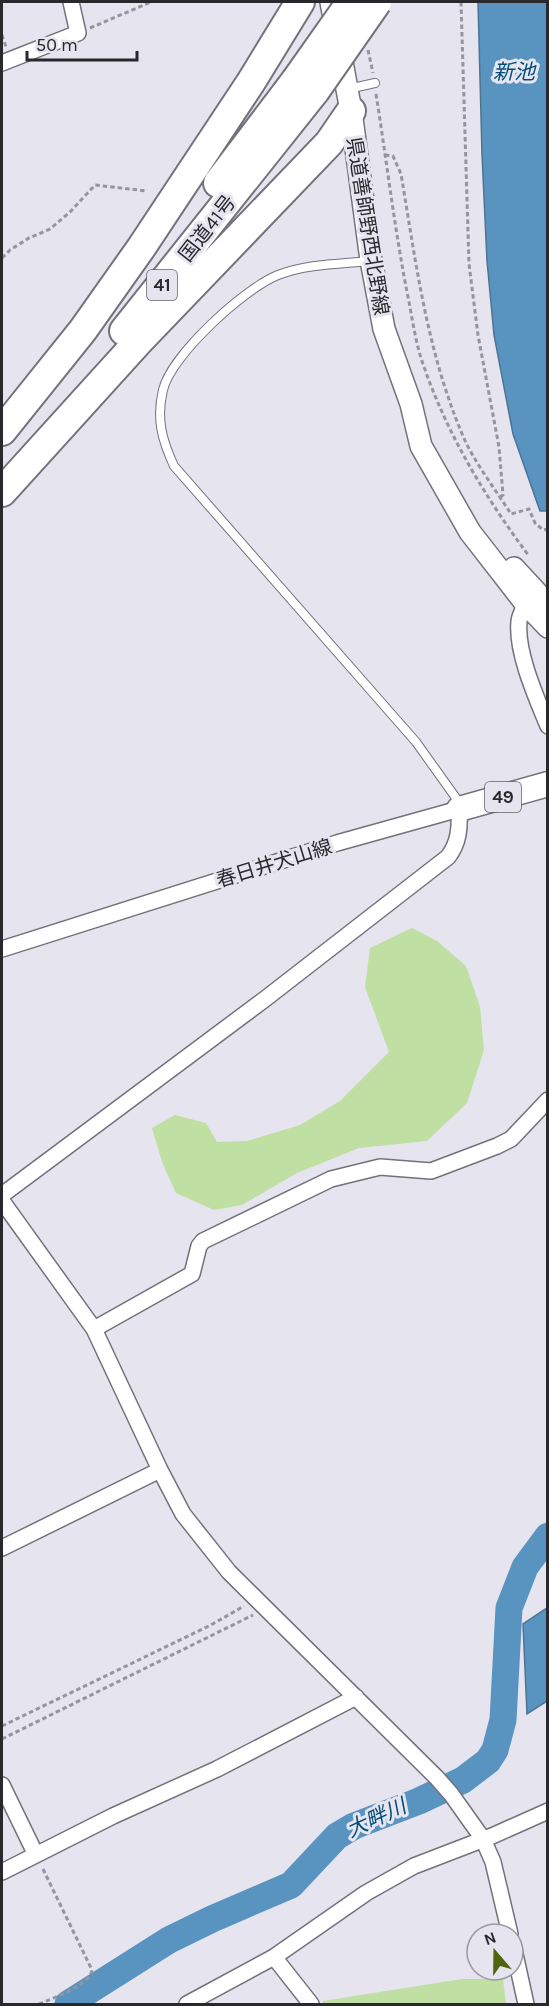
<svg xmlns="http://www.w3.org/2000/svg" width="549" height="2006" viewBox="0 0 549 2006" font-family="Karla,'Noto Sans JP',sans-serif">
<rect width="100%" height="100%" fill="#e5e4ef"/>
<!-- green -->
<path fill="#bfdfa3" d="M412 928 437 941 466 966 480 1007 484 1050 467 1103 427 1141 359 1148 297 1173 242 1205 214 1210 176 1193 162 1162 152 1128 175 1115 206 1123 217 1142 247 1141 300 1125 340 1101 389 1052 365 987 370 948Z
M462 1979H503L506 2004H323V2001Z"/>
<!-- water -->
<path fill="#5994c1" stroke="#4b7495" stroke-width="1.5" d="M478 2H547V511H540L513 434 494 335 487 261 482 154Z
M547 1608V1701L527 1714 523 1624Z"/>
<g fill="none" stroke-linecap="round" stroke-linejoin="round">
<!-- river -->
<path stroke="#5994c1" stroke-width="27" d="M68 2004 169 1940 212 1919 291 1885 337 1836 354 1826 419 1801 463 1780 488 1761 495 1750 503 1720 509 1608 525 1567 548 1536"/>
<!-- lane casing -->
<g stroke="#73727c" stroke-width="10">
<path id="lane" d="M348 89 375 83
M369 261C339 264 307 264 278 275 245 288 171 355 163 390 156 419 162 440 174 466L416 742 456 798 458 805"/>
</g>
<!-- street casing -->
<g stroke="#73727c" stroke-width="18">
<path id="street" d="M2 63 78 33 71 2
M526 604C523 610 519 616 519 622 516 652 536 697 548 726
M2 949 337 843 459 809C460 827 459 843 448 857L265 999 2 1195
M2 1201 94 1329 160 1470 183 1514 229 1572 437 1778 451 1794 483 1839 493 1862 510 1934
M94 1329 192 1274 199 1246 203 1241 331 1179 380 1167 431 1171 497 1146 511 1139 548 1100
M2 1548 160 1470
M2 1785 36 1855
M2 1872 113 1816 217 1769 356 1697
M513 1945 526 2004
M274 1957 311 2004
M187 2004 274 1957 366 1893 414 1866 492 1836 548 1811"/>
</g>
<!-- secondary casing -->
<g stroke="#73727c" stroke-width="24">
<path id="secondary" d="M331 2 351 111 371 260 384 329 411 404 421 446 470 532 526 604 548 627
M514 568 548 605"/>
</g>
<!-- primary casing -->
<g stroke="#73727c" stroke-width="27">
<path id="primary" d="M459 809 548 784"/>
</g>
<!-- highway casing -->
<g stroke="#73727c" stroke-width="32">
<path id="highway" d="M218 183 296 80
M124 331 315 91
M2 431 83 330 141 248 251 82 300 2
M2 492 138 342 329 143 351 111"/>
</g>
<!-- path -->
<path stroke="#95959d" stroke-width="3" stroke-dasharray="4.5 3" stroke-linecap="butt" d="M461 2 469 264 478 335 499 447 503 495 500 497
M90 28 151 2
M2 35 6 47
M368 50 373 73
M376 94C387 163 395 233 409 302 413 323 416 344 423 364 447 434 485 497 529 556
M385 155 393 156 401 174C416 263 427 352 463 436 474 462 496 490 511 514L529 509 535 523 543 530 548 529
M2 258 10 250 29 238 50 229 70 212 95 185 147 191
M2 1726 211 1625 244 1606
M2 1739 253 1615
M39 2004C53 1998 89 1986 92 1970L42 1867"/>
<!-- lane -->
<use href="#lane" stroke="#fff" stroke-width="8"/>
<!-- street -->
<use href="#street" stroke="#fff" stroke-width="15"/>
<!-- secondary -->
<use href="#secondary" stroke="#fff" stroke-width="21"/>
<!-- primary -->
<use href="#primary" stroke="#fff" stroke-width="24"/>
<!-- highway -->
<use href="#highway" stroke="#fff" stroke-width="28"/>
<!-- highway-bridge casing -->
<g stroke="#73727c" stroke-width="32" stroke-linecap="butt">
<path id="highway-bridge" d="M296 80 351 2
M315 91 377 2"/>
</g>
<!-- highway-bridge -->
<use href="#highway-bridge" stroke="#fff" stroke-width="28"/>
</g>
<g text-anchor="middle" stroke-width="6" stroke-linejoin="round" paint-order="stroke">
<!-- shield labels -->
<g fill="#e5e4ef" stroke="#616167" stroke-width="1.5">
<rect x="147" y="270" width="30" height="30" rx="4.5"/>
<rect x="485" y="782" width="36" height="30" rx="4.5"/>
</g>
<g font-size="18" font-weight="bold" fill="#29292d">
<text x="162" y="291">41</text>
<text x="503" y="803">49</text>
</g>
<!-- street labels -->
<g font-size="20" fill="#29292d" stroke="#e5e4ef">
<text transform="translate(368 226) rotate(81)" y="7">県道善師野西北野線</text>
<text transform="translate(207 228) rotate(-52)" y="7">国道41号</text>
<text transform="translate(274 863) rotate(-17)" y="7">春日井犬山線</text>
</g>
<!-- water labels -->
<g font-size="21" font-style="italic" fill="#014d79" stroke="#e5e4ef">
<text x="514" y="79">新池</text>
<text transform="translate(376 1818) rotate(-25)" y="7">大畔川</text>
</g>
</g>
<!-- border -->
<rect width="549" height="2006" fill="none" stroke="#29292d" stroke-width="6"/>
<!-- north arrow -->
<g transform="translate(495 1952) rotate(340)"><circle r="28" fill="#e5e4ef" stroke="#9a99a1" stroke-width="1.5"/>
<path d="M0-4.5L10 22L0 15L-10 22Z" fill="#51640d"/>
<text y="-9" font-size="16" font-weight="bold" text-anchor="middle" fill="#29292d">N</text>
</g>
<!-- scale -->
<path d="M27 51v9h110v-9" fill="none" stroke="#29292d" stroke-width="3"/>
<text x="36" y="51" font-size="18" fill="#29292d" stroke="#e5e4ef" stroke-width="4.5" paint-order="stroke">50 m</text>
</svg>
